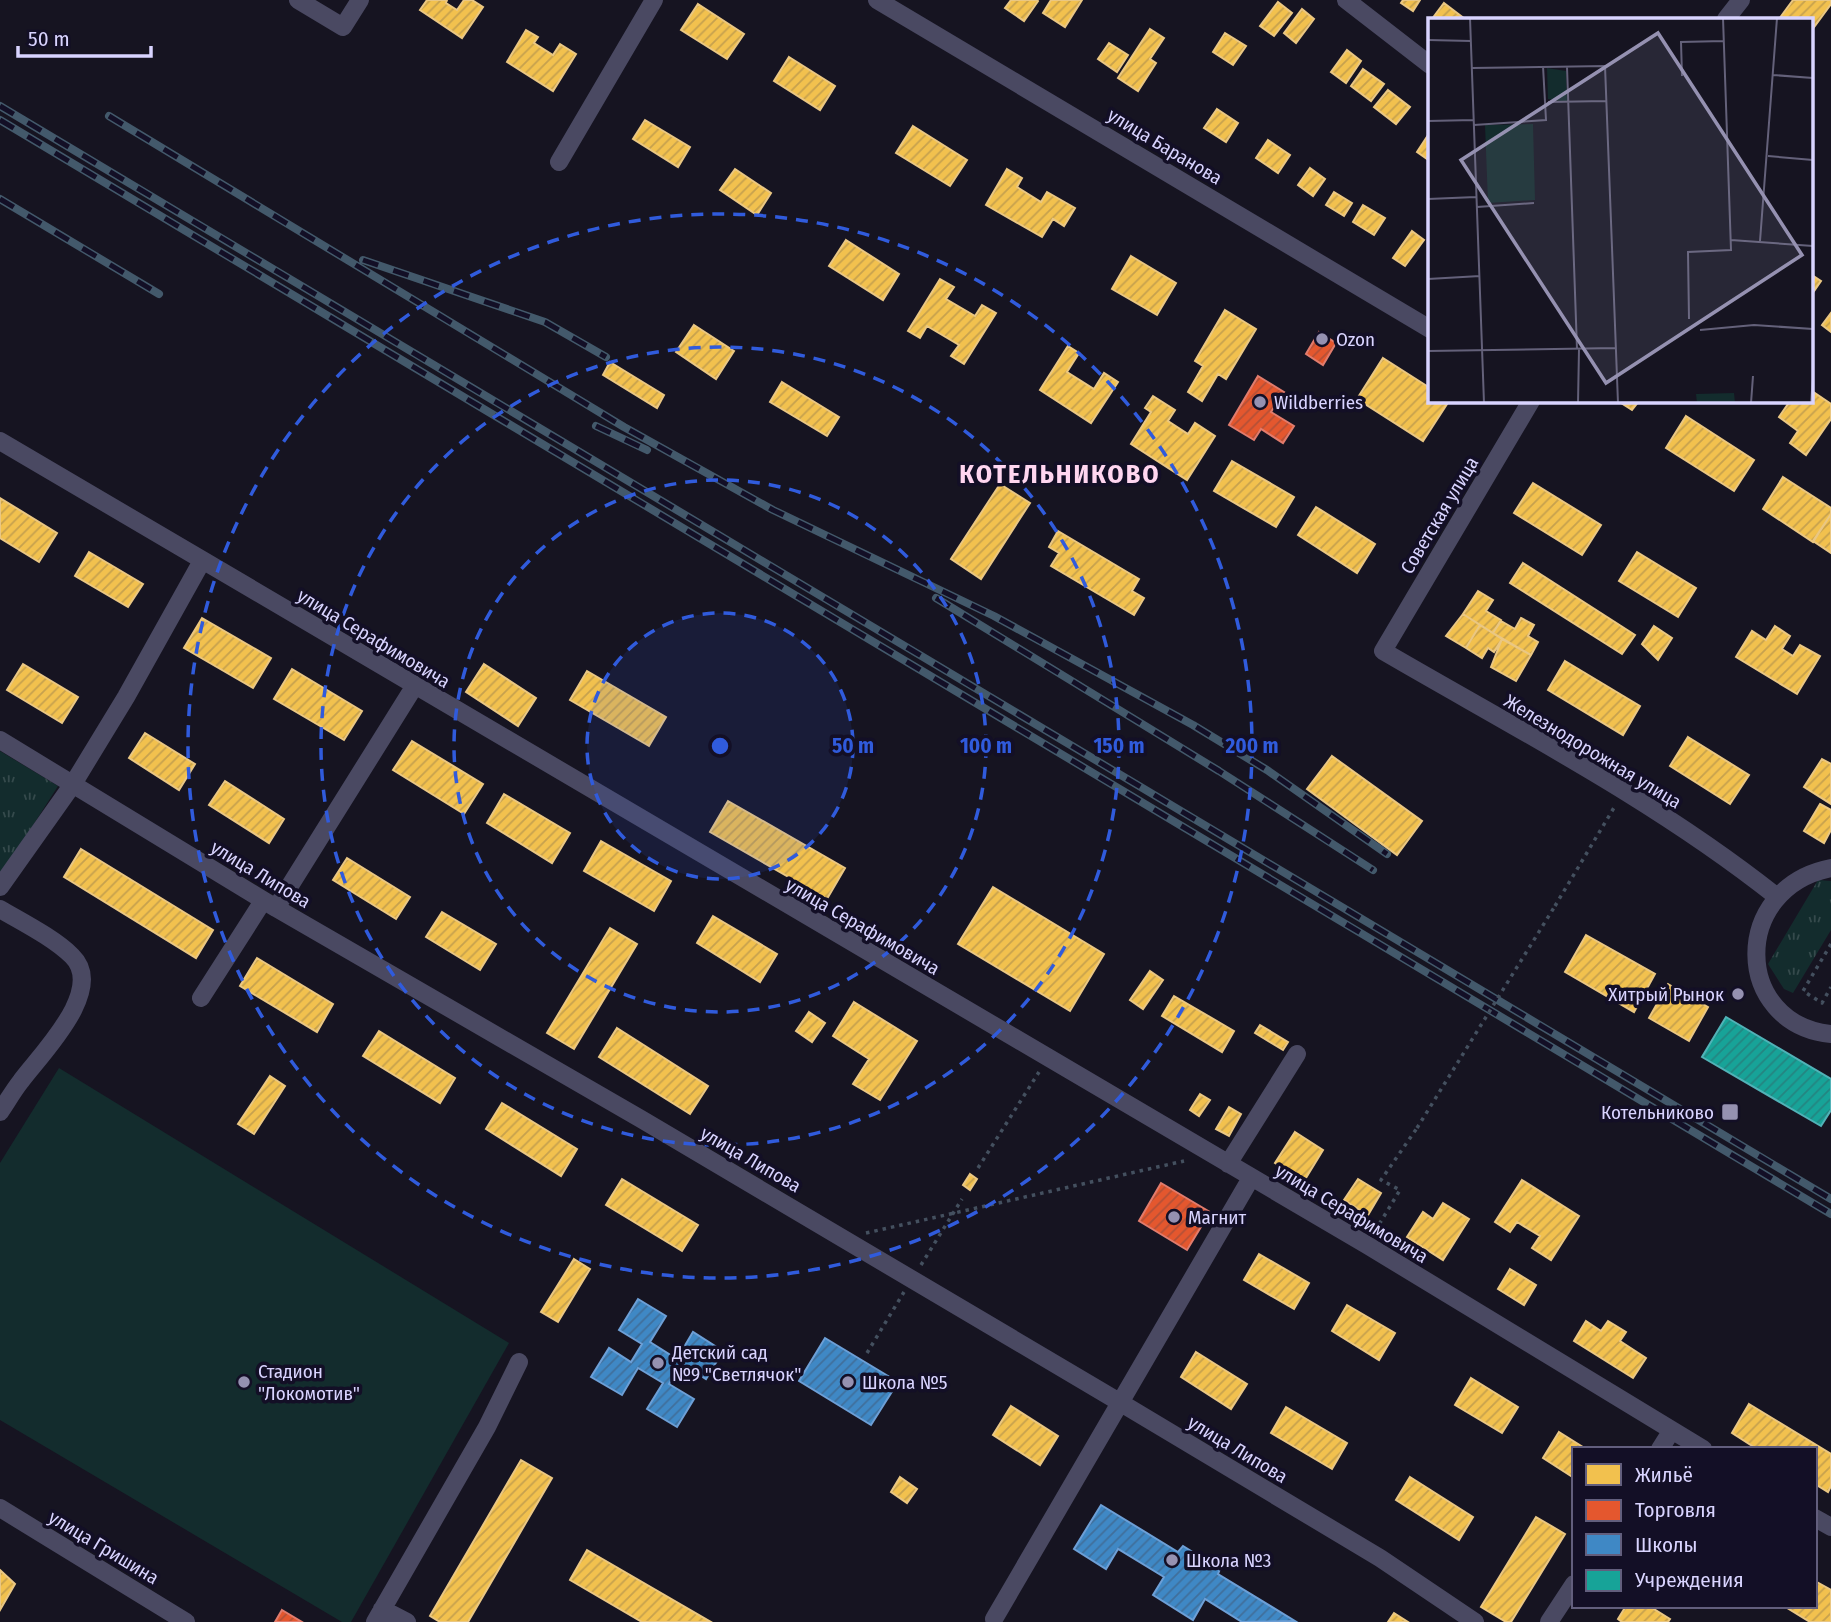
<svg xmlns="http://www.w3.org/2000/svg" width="1831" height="1622" viewBox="0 0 1831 1622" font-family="'Fira Sans Condensed',sans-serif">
<defs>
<pattern id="park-tufts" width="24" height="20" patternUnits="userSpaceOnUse" patternTransform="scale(1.75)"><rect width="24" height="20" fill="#132c2d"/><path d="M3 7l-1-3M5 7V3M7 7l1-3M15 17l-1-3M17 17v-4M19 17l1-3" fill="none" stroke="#354a4c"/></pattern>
<pattern id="homes-hatch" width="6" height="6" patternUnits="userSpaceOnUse" patternTransform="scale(1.75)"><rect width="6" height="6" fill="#f2c14e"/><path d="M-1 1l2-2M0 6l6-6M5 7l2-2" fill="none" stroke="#c6a14e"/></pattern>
<pattern id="shops-hatch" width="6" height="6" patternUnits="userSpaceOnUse" patternTransform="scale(1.75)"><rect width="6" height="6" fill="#e4572e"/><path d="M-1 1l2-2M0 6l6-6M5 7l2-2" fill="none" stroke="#b35037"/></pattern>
<pattern id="schools-hatch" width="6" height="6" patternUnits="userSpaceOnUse" patternTransform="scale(1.75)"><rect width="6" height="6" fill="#3f88c5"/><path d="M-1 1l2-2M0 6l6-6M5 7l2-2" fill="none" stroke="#406f9b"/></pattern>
<pattern id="public-hatch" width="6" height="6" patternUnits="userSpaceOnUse" patternTransform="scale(1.75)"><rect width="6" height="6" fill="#17a398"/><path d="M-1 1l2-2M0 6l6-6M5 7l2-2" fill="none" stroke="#248581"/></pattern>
</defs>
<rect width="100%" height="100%" fill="#161421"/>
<!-- park -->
<path fill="url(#park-tufts)" d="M0 751 58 786 0 877Z
M1818 880 1831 881V930L1793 993 1784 989 1768 964Z"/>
<!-- garden -->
<path fill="#132c2d" d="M59 1068 509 1343 351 1622H342L0 1420V1163Z"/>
<!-- homes -->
<path fill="url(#homes-hatch)" stroke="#eac783" stroke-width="2" d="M427 0H447L446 3 457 10 464 0H472L483 7 462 38 420 10Z
M1011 0H1037L1038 1 1024 21 1005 8Z
M1051 0H1082L1065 27 1043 13Z
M1403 0H1420L1413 11 1401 3Z
M1793 0H1831V4L1812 30V19H1779Z
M1278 2 1292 13 1274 36 1260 26Z
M1444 3 1465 19H1432Z
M698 4 744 34 727 59 681 30Z
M1302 9 1314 19 1296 43 1284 33Z
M1150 29 1164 38 1150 59 1156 63 1138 91 1118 78Z
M526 30 538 37 534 43 553 55 560 44 576 54 553 91 507 62Z
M1225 33 1246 46 1233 65 1213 52Z
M1109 43 1128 55 1117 72 1098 59Z
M1347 50 1361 61 1346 83 1331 72Z
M789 57 835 86 820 110 774 81Z
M1363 69 1384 84 1371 101 1351 86Z
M1388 90 1410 107 1396 124 1374 107Z
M1217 109 1238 123 1226 142 1204 128Z
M645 120 690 147 678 167 633 139Z
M913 126 967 160 950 186 896 153Z
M1430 132V161L1417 152Z
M1268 140 1290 155 1278 173 1256 158Z
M1310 168 1325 179 1313 196 1298 185Z
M735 169 771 193 757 215 720 190Z
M1007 169 1022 178 1017 187 1041 202 1047 192 1075 208 1064 226 1053 219 1042 237 986 205Z
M1334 192 1352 203 1344 216 1326 205Z
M1363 205 1385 218 1374 235 1353 222Z
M1412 231 1424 240 1405 266 1393 258Z
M846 240 899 274 883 300 829 266Z
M1131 256 1176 283 1157 315 1112 289Z
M1812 275 1821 281 1812 294Z
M940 279 954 287 946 299 975 316 982 305 996 313 964 364 951 356 959 345 927 326 920 338 908 331Z
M1225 310 1256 329 1226 379 1218 374 1202 401 1188 392 1203 366 1195 361Z
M1831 313V332L1822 325Z
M694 325 734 351 716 379 676 352Z
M1068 346 1079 353 1067 372 1094 389 1104 373 1118 382 1091 423 1040 390Z
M1383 358 1430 388V401H1449L1423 441 1357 399Z
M610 362 664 395 657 408 603 375Z
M782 382 839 417 827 436 770 402Z
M1812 391 1831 404V419L1806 455 1790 443 1798 431 1779 417 1790 401H1812Z
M1153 396 1175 410 1168 421 1188 434 1195 423 1215 436 1187 480 1131 444 1151 412 1145 408Z
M1618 401H1639L1632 410Z
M1686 416 1754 460 1734 491 1666 448Z
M1232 461 1294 497 1276 527 1214 491Z
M1783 477 1831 508V514L1813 542 1763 509Z
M1533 483 1601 525 1582 555 1514 513Z
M1000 484 1030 503 981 579 951 559Z
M0 498 57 533 39 562 0 538Z
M1316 507 1375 544 1357 573 1298 535Z
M1831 514V553L1813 541Z
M1058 531 1139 579 1132 591 1144 598 1134 615 1051 566 1059 553 1049 547Z
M89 552 143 584 128 607 75 576Z
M1637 552 1696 588 1678 617 1619 581Z
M1523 563 1635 635 1622 654 1510 583Z
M1478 591 1493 600 1486 611 1501 620 1493 633 1463 614Z
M1463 614 1480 625 1466 648 1446 636Z
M202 618 271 658 253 688 184 648Z
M1521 618 1534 625 1528 636 1538 642 1531 655 1493 633 1501 621 1515 629Z
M1480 625 1502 639 1494 652 1488 648 1482 658 1466 648Z
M1654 626 1672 638 1658 660 1642 644Z
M1775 626 1790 636 1782 649 1793 656 1800 645 1820 656 1797 694 1736 657 1752 631 1766 640Z
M1502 639 1531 655 1516 681 1491 667Z
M1565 661 1640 706 1623 735 1548 690Z
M23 664 78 697 62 723 7 690Z
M484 664 536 698 518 726 466 692Z
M292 669 362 711 344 740 274 699Z
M587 671 666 717 649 746 570 700Z
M145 733 195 764 179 790 129 758Z
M1688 737 1749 775 1730 804 1670 766Z
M412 741 483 784 464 814 393 770Z
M1332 756 1422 821 1397 855 1307 789Z
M1822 759 1831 764V804L1804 787Z
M225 781 284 819 269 843 209 805Z
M504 794 570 833 552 863 487 823Z
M728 801 845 868 827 899 710 832Z
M1820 804 1831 810V830L1824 843 1804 831Z
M601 841 671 881 654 911 584 871Z
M81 849 213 930 196 958 64 877Z
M347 858 410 897 396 919 333 880Z
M993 887 1104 954 1070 1011 958 944Z
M442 912 496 944 480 970 426 937Z
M713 916 777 954 760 982 697 943Z
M610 928 637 944 574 1049 547 1033Z
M1586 935 1655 974 1634 1012 1565 972Z
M257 958 333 1004 317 1032 240 986Z
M1150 971 1163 980 1143 1009 1130 1000Z
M1668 984 1708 1007 1689 1041 1649 1018Z
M1174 996 1234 1031 1222 1052 1162 1016Z
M854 1002 917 1041 880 1100 853 1084 869 1059 833 1036Z
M809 1012 825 1023 812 1042 796 1031Z
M1260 1025 1288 1042 1283 1050 1255 1033Z
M617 1028 708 1086 690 1114 599 1057Z
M379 1031 455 1078 440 1103 363 1056Z
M270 1076 285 1086 254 1134 238 1124Z
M1200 1094 1210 1100 1199 1116 1190 1110Z
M502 1103 577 1149 561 1176 486 1129Z
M1229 1107 1241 1114 1229 1136 1216 1129Z
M1295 1132 1323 1150 1304 1181 1275 1163Z
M970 1174 977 1179 970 1190 963 1185Z
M622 1179 698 1225 682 1251 606 1205Z
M1358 1179 1381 1193 1368 1215 1344 1200Z
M1522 1180 1579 1216 1551 1260 1532 1248 1540 1236 1517 1222 1510 1232 1495 1222Z
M1443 1203 1469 1219 1443 1260 1407 1237 1423 1212 1433 1219Z
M1259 1254 1309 1283 1294 1309 1244 1280Z
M574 1259 590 1269 558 1322 541 1312Z
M1510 1269 1536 1285 1524 1305 1498 1289Z
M1347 1305 1395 1333 1379 1360 1332 1331Z
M1586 1321 1601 1331 1608 1321 1626 1332 1620 1341 1646 1358 1633 1378 1574 1341Z
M1196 1352 1247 1384 1231 1409 1181 1377Z
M1471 1378 1518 1407 1502 1433 1455 1405Z
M1749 1404 1831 1454V1486L1828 1492 1815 1484V1449H1757L1732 1433Z
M1011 1406 1058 1436 1040 1465 993 1435Z
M1286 1407 1347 1443 1332 1469 1271 1433Z
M1559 1432 1586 1449H1574V1478L1543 1458Z
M521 1460 552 1478 468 1622H440L430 1616Z
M900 1477 917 1489 907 1503 891 1492Z
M1410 1477 1473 1517 1459 1540 1396 1500Z
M1536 1517 1565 1534 1511 1622H1506L1481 1607Z
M587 1550 711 1622H642L570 1580Z
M0 1570 15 1584 0 1610Z
M1815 1581 1831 1590V1622H1810L1784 1606H1815Z
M1626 1606H1649L1670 1619 1668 1622H1622L1618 1619Z
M1394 1613 1408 1622H1388Z"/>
<!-- shops -->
<path fill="url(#shops-hatch)" stroke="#e17c6d" stroke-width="2" d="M1319 332 1336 343 1323 365 1306 354Z
M1258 376 1284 392 1271 412 1294 426 1283 443 1261 429 1254 440 1229 425Z
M1161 1183 1210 1212 1187 1250 1139 1221Z
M282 1610 302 1622H275Z"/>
<!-- schools -->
<path fill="url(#schools-hatch)" stroke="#6d9fd6" stroke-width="2" d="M638 1299 666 1316 650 1342 677 1359 693 1332 723 1351 706 1379 682 1364 669 1384 694 1399 677 1427 647 1409 663 1383 638 1368 622 1395 591 1377 609 1348 631 1362 642 1344 619 1330Z
M825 1338 898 1382 871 1425 799 1381Z
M1101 1505 1178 1552 1183 1546 1220 1569 1218 1574 1295 1621 1242 1622 1205 1599 1193 1620 1153 1595 1164 1577 1118 1549 1106 1569 1074 1549Z"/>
<!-- public -->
<path fill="url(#public-hatch)" stroke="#51b2b7" stroke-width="2" d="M1726 1017 1831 1079V1110L1821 1126 1702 1057Z"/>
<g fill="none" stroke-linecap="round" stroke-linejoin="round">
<!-- path -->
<path stroke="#44505f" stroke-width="3.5" stroke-dasharray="3.5 5" stroke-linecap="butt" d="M1555 906 1615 806
M1831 944 1803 991 1822 1003 1831 987
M978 1168 1039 1072
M1375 1231 1400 1190 1381 1180 1417 1128
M866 1233 1184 1161
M921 1265 962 1199
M867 1353 904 1292"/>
<!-- minor -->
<path stroke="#4a4962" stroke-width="18" d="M298 0 343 27 360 0
M877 0 1430 329
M1346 0 1430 65
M1726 19 1741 0
M559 162 654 0
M1531 401 1383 651C1515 728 1655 800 1776 896
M0 441 1367 1245 1703 1449
M0 740 276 908 641 1119 1121 1403 1380 1558 1475 1622
M1831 868C1730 888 1733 1024 1831 1034
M0 887 73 784 126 697 202 561
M276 908 414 687
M0 909C22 922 54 938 72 956 107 990 39 1056 21 1081 13 1091 7 1102 0 1112
M201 998 263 901
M1228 1164 1297 1054
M1660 1449 1672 1430
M0 1508 186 1622
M1815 1518 1831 1527
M382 1609 407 1622
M994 1619 1251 1178
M375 1622 487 1427 519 1362
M1549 1622 1574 1584"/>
<!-- rail casing -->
<g stroke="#43596b" stroke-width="8">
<path id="rail" d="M0 106 1831 1199
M109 116 624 427 773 510 994 616 1193 725 1267 770 1387 854
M0 120 1831 1214
M0 199 159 294
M363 260 545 322 606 357
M596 426 647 450
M936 598 1219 771 1373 870"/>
</g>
<!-- rail -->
<use href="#rail" stroke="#130f26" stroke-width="5" stroke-dasharray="16" stroke-linecap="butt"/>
<!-- path-bridge -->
<path stroke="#44505f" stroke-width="3.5" stroke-dasharray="3.5 5" stroke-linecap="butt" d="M1417 1128 1555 906"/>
</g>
<!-- distance rings -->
<circle cx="720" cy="746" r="133" fill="#305bdc" fill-opacity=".12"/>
<g fill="none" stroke="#305bdc" stroke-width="3.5" stroke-dasharray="12 9">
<circle cx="720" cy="746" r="133"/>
<circle cx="720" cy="746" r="266"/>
<circle cx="720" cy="746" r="399"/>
<circle cx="720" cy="746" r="532"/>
</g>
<!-- markers -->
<g fill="#9591b1" stroke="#130f26" stroke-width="2.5">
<circle cx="1322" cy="339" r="7"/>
<circle cx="1260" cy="402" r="7"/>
<circle cx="1738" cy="994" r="7"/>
<rect x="1721" y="1103" width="18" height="18" rx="3.5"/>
<circle cx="1174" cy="1217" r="7"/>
<circle cx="658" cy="1363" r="7"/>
<circle cx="244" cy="1382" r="7"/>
<circle cx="848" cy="1382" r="7"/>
<circle cx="1172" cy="1560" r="7"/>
</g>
<g text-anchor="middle" stroke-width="7" stroke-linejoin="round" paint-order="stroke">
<!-- street labels -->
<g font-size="19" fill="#d9d4ff" stroke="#130f26">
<text transform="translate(1165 146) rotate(31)" y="7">улица Баранова</text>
<text transform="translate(1439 515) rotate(-59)" y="7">Советская улица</text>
<text transform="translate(374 638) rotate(31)" y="7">улица Серафимовича</text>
<text transform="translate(1593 751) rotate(31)" y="7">Железнодорожная улица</text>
<text transform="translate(261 874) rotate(31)" y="7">улица Липова</text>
<text transform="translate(863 926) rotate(30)" y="7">улица Серафимовича</text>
<text transform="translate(751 1159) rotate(30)" y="7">улица Липова</text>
<text transform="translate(1352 1213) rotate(31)" y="7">улица Серафимовича</text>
<text transform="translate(1238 1449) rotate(31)" y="7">улица Липова</text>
<text transform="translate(104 1547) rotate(31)" y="7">улица Гришина</text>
</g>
<!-- poi labels -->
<g font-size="19" fill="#d9d4ff" stroke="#130f26" text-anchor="start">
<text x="1336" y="346">Ozon</text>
<text x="1274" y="409">Wildberries</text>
<text x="1724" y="1001" text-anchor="end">Хитрый Рынок</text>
<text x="1714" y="1119" text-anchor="end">Котельниково</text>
<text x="1188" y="1224">Магнит</text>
<text x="672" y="1359">Детский сад<tspan x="672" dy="22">№9 "Светлячок"</tspan></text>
<text x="258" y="1378">Стадион<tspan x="258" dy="22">"Локомотив"</tspan></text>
<text x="862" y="1389">Школа №5</text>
<text x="1186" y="1567">Школа №3</text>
</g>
<!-- district labels -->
<g font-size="26" font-weight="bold" letter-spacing="2" fill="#ffd6f0" stroke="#130f26">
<text x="1060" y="483">КОТЕЛЬНИКОВО</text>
</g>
</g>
<!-- overview -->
<g transform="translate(1428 18)">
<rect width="385" height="385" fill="#161421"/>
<path d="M119 50 138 53 139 84 120 81ZM306 375 307 385H269L268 376Z" fill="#132c2d"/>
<path d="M105 106 107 182 60 185 57 107Z" fill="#132c2d"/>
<path fill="none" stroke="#64617a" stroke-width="2" d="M42 0 56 385M0 22 43 23M139 49 149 331M44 50 177 48 190 385M345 57 385 60M254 58 253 24 296 23M120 84 178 83M0 103 46 102M46 107 118 102 115 48M340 138 385 142M0 181 48 179M49 189 106 185M303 222 385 228M332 223 349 0M0 261 52 258M261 301 260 234 303 232 295 0M272 312 326 307 385 311M0 333 188 330M150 385 151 331M323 385 325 358M383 385 385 360"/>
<path fill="#9591b1" fill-opacity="0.15" stroke="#9591b1" stroke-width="3.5" d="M230 15 374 237 178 365 33 142Z"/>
<rect width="385" height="385" fill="none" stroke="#d9d4ff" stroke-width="3.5"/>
</g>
<circle cx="720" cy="746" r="10" fill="#305bdc" stroke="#130f26" stroke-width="3.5"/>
<g font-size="21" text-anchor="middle" font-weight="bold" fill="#305bdc" stroke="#130f26" stroke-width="7" stroke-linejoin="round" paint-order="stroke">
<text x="853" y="753">50 m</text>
<text x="986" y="753">100 m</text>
<text x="1119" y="753">150 m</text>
<text x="1252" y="753">200 m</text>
</g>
<!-- legend -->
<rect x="1572" y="1447" width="245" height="161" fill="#130f26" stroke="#625e7d" stroke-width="2"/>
<rect x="1586" y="1464" width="35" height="21" fill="#f2c14e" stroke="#625e7d" stroke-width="2"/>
<text x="1635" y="1482" font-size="21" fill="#d9d4ff">Жильё</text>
<rect x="1586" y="1500" width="35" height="21" fill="#e4572e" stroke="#625e7d" stroke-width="2"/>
<text x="1635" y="1517" font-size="21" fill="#d9d4ff">Торговля</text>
<rect x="1586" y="1534" width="35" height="21" fill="#3f88c5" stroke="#625e7d" stroke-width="2"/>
<text x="1635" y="1552" font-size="21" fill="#d9d4ff">Школы</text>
<rect x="1586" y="1570" width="35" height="21" fill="#17a398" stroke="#625e7d" stroke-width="2"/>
<text x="1635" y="1587" font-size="21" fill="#d9d4ff">Учреждения</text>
<!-- scale -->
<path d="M18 46v10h133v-10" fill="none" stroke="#d9d4ff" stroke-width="3.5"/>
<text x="28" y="46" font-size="21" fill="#d9d4ff" stroke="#130f26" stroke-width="5" paint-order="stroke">50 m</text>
</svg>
